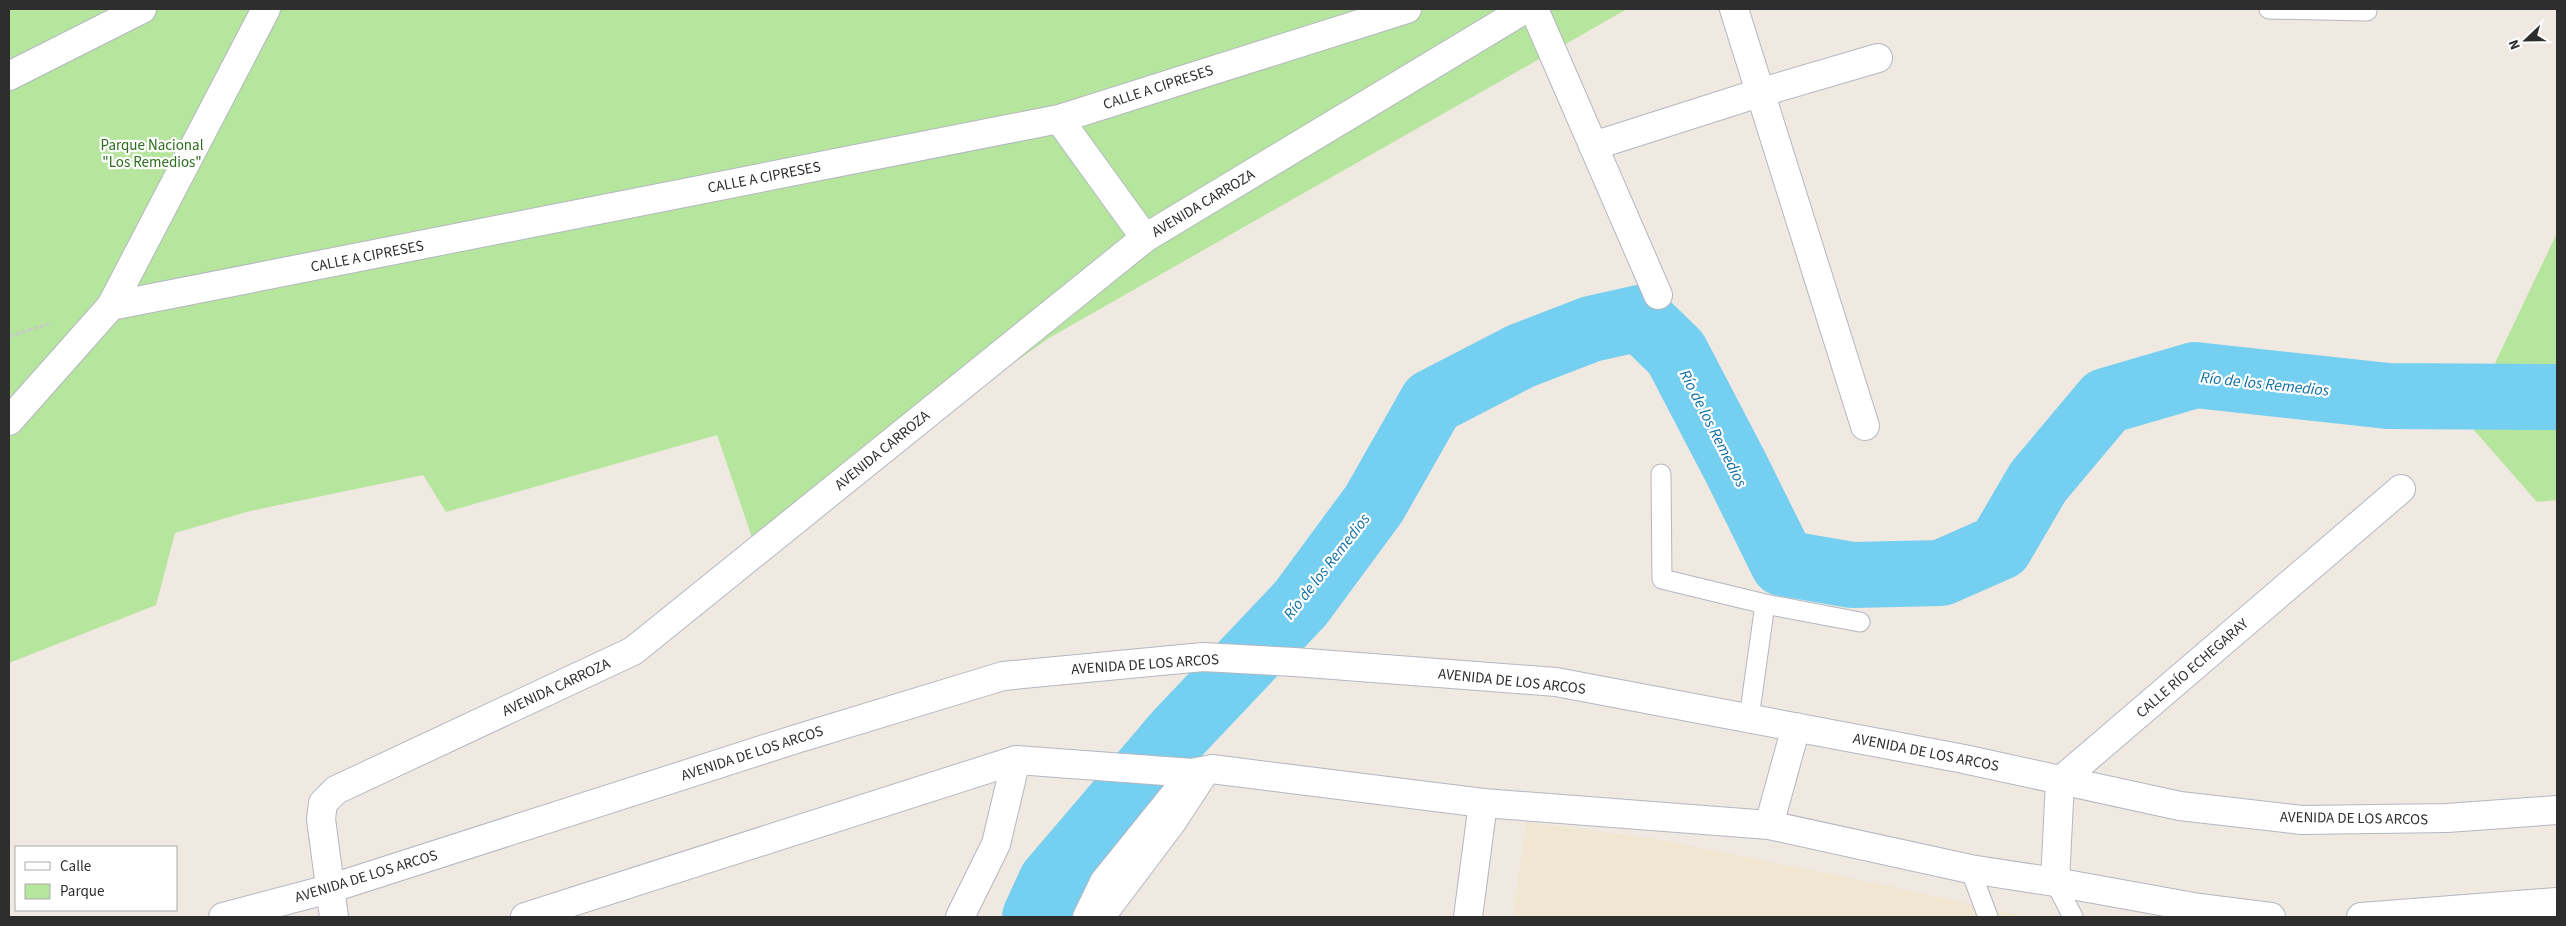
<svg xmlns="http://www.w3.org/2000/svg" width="2566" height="926" viewBox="0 0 2566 926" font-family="'Source Sans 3',sans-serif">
<rect width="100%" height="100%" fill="#efe9e1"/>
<!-- education -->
<path fill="#f0e6d1" d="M1526 822 1656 839 1874 883 2028 917H1513Z"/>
<!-- green -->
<path fill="#b6e59e" d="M9 9H1627L1049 338 755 546 717 435 446 512 423 475 250 511 175 533 156 605 9 663Z
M2557 233V500L2537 502 2467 422Z"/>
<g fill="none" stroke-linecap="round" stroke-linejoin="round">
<!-- river -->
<path stroke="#75cff0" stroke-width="66" d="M1035 917 1051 882 1177 734 1301 603 1374 504 1432 402 1521 356 1591 329 1640 318 1676 353 1736 468 1783 563 1852 575 1941 573 2000 547 2038 482 2106 401 2195 375 2388 396 2557 397"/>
<!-- service casing -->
<g stroke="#b4b7c1" stroke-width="21">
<path id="service" d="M2269 9 2367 11
M1661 474 1662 579 1765 604 1860 622
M1749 718 1765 604
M1970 869 1988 917
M2055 882 2073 917
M1106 917 1176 824 1212 769"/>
</g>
<!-- pedestrian casing -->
<g stroke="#b4b7c1" stroke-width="30">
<path id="pedestrian" d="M111 306 266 9"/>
</g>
<!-- minor casing -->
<g stroke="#b4b7c1" stroke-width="30">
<path id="minor" d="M1534 9 1658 295
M1734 9 1865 426
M1059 119 1145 238
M1593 146 1759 93 1878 58
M9 421 111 306 1059 119 1407 9
M2055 882 2060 781 2401 489
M334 917 321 819 323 803 336 790 633 651 1145 238 1525 9
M960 917 996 844 1016 760
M1087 917 1104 882 1192 773
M1468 917 1483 803"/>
</g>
<!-- secondary casing -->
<g stroke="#b4b7c1" stroke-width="30">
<path id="secondary" d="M9 76 142 9
M1769 825 1796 727
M223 917 329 889 793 740 1003 676 1203 657 1294 662 1556 682 1964 759 2180 806 2302 820 2447 818 2557 810
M525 917 1016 760 1192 773 1212 769 1483 803 1769 825 1970 869 2055 882 2199 908 2271 917
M2361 917 2557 902"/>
</g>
<!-- path -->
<path stroke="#c9c9c9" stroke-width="3" stroke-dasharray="4 2.5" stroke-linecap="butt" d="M9 336 49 324"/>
<!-- service -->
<use href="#service" stroke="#fff" stroke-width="19"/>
<!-- pedestrian -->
<use href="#pedestrian" stroke="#fff" stroke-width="28"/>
<!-- minor -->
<use href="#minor" stroke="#fff" stroke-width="28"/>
<!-- secondary -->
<use href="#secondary" stroke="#fff" stroke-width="28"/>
</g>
<g text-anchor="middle" stroke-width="4.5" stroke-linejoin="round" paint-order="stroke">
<!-- street labels -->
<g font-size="15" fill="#2e2e2e" stroke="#fff">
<text transform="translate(1158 87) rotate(-18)" y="5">CALLE A CIPRESES</text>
<text transform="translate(764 177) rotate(-11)" y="5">CALLE A CIPRESES</text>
<text transform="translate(1203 203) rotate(-31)" y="5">AVENIDA CARROZA</text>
<text transform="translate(367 256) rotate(-11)" y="5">CALLE A CIPRESES</text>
<text transform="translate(882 450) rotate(-39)" y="5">AVENIDA CARROZA</text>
<text transform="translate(1145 664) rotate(-4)" y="5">AVENIDA DE LOS ARCOS</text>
<text transform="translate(2192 668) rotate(-41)" y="5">CALLE RÍO ECHEGARAY</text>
<text transform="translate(1512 681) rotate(6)" y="5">AVENIDA DE LOS ARCOS</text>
<text transform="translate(556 687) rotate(-25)" y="5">AVENIDA CARROZA</text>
<text transform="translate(1926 752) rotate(11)" y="5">AVENIDA DE LOS ARCOS</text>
<text transform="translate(752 753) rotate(-18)" y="5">AVENIDA DE LOS ARCOS</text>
<text transform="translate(2354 818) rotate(1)" y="5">AVENIDA DE LOS ARCOS</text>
<text transform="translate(366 876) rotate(-17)" y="5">AVENIDA DE LOS ARCOS</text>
</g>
<!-- park labels -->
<g font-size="15" fill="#2c6e1b" stroke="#fff">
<text x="152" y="150">Parque Nacional<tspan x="152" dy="17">"Los Remedios"</tspan></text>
</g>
<!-- water labels -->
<g font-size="16" font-style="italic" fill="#0d6fa3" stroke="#fff">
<text transform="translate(2265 383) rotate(6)" y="6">Río de los Remedios</text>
<text transform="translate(1714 428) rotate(63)" y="6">Río de los Remedios</text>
<text transform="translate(1326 566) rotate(-52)" y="6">Río de los Remedios</text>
</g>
</g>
<!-- border -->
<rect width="2566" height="926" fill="none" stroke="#2e2e2e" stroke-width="20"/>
<!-- legend -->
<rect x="15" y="846" width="162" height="65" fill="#ffffff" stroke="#ababab"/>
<rect x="25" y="862" width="25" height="8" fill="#ffffff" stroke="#ababab"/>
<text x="60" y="871" font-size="15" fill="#2e2e2e">Calle</text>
<rect x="25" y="884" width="25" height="15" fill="#b6e59e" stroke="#ababab"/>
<text x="60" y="896" font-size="15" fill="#2e2e2e">Parque</text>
<!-- north arrow -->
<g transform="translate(2526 40) rotate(248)" stroke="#ffffff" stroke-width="4" paint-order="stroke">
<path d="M0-4L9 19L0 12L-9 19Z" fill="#2e2e2e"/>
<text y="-8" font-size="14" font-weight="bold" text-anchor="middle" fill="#2e2e2e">N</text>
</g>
</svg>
